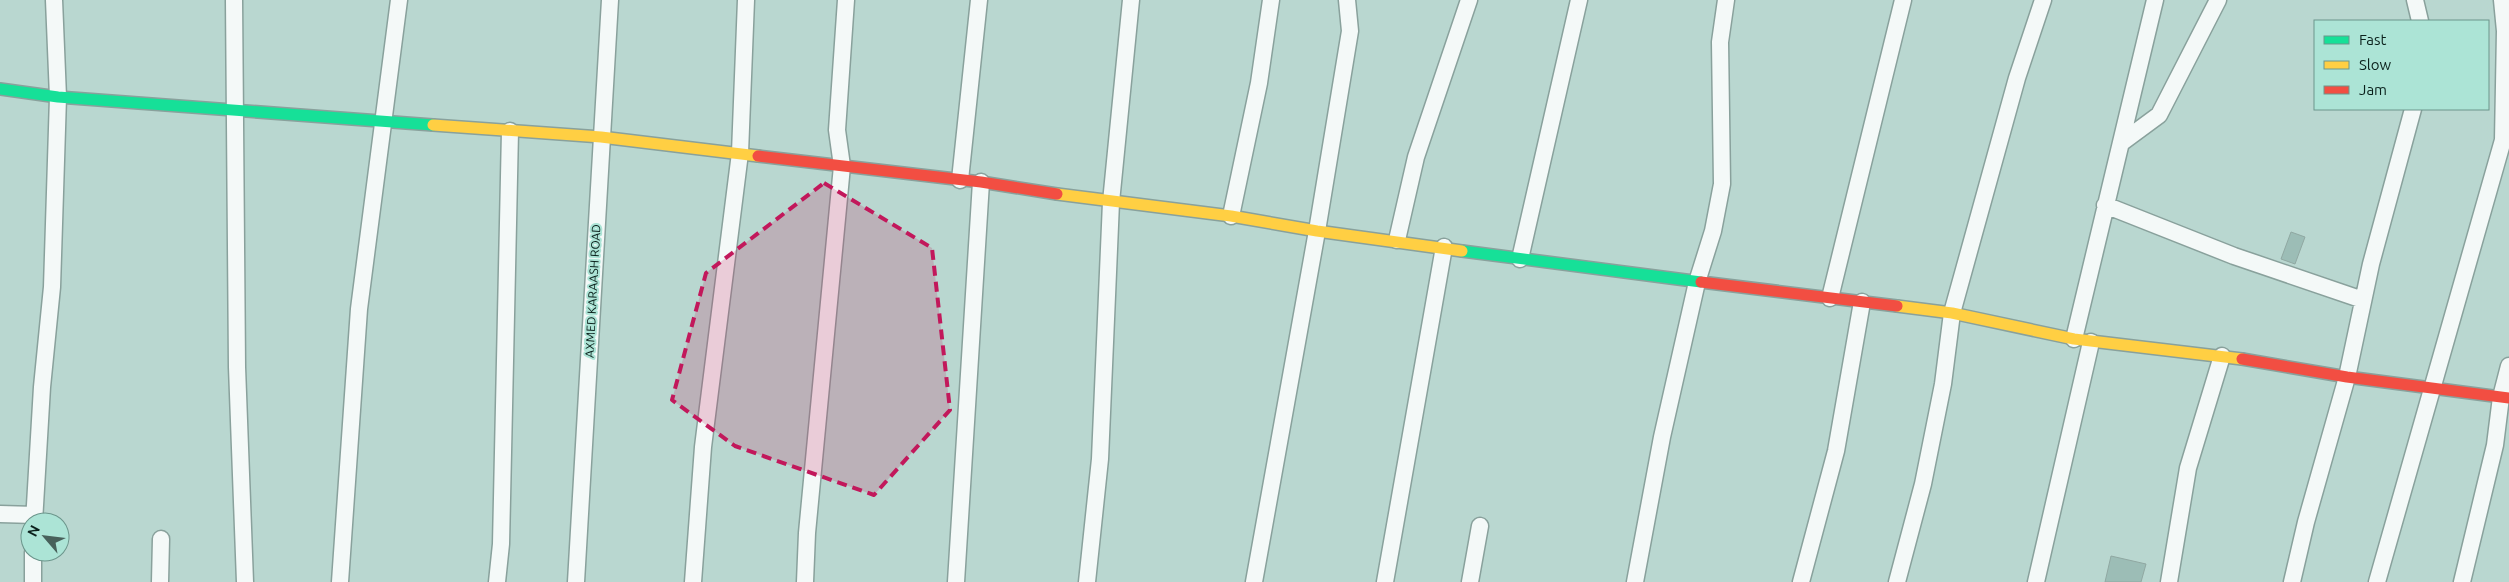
<svg xmlns="http://www.w3.org/2000/svg" width="2509" height="582" viewBox="0 0 2509 582" font-family="Ubuntu,sans-serif">
<rect width="100%" height="100%" fill="#b9d7d0"/>
<!-- building -->
<path fill="#9cbdb6" stroke="#90a8a2" d="M2291 232 2305 237 2295 264 2281 259Z
M2111 556 2146 564 2141 582H2105Z"/>
<g fill="none" stroke-linecap="round" stroke-linejoin="round">
<!-- street casing -->
<g stroke="#89a19c" stroke-width="19">
<path id="street" d="M234 0 237 367 245 582
M2415 0 2420 21
M2121 143 2159 115 2218 0
M960 180 979 0
M2105 205 2234 256 2363 300
M1231 216 1259 83 1271 0
M1397 240 1416 157 1469 0
M1520 259 1579 0
M1830 298 1903 0
M2074 339 2155 0
M0 514 35 515
M34 522 42 387 52 287 58 97 54 0
M33 552V582
M160 582 161 539
M340 582 359 309 399 0
M497 582 501 544 510 131
M576 582 610 0
M693 582 703 447 740 153 746 0
M805 582 807 533 842 166 837 130 846 0
M956 582 981 182
M1087 582 1100 459 1111 202 1131 0
M1254 582 1317 231 1350 31 1347 0
M1385 582 1444 247
M1470 582 1480 526
M1635 582 1662 437 1697 282 1713 231 1722 184 1720 42 1726 0
M1801 582 1836 451 1862 302
M1897 582 1923 484 1943 384 1952 313 2017 78 2043 0
M2036 582 2091 342
M2169 582 2188 468 2222 356
M2292 582 2306 522 2347 377 2371 264 2413 109
M2377 582 2503 140 2505 31 2502 0
M2462 582 2495 445 2501 397 2509 366"/>
</g>
<!-- fast casing -->
<g stroke="#89a19c" stroke-width="14">
<path id="fast" d="M0 89 58 97 433 125
M1462 251 1701 282"/>
</g>
<!-- slow casing -->
<g stroke="#89a19c" stroke-width="14">
<path id="slow" d="M433 125 601 137 758 156
M1057 194 1231 216 1317 231 1462 251
M1897 306 1952 313 2074 339 2242 359"/>
</g>
<!-- jam casing -->
<g stroke="#89a19c" stroke-width="14">
<path id="jam" d="M758 156 981 182 1057 194
M1701 282 1897 306
M2242 359 2347 377 2509 398"/>
</g>
<!-- street -->
<use href="#street" stroke="#f4f9f8" stroke-width="16"/>
<!-- fast -->
<use href="#fast" stroke="#16e098" stroke-width="11"/>
<!-- slow -->
<use href="#slow" stroke="#ffcf43" stroke-width="11"/>
<!-- jam -->
<use href="#jam" stroke="#f24e42" stroke-width="11"/>
</g>
<!-- marked area -->
<path fill="#c2185b" fill-opacity="0.2" stroke="#c2185b" stroke-width="4" stroke-dasharray="10 6" stroke-linejoin="round" d="M824 183 932 248 950 410 874 495 735 446 672 400 706 273Z"/>
<g text-anchor="middle" stroke-width="4" stroke-linejoin="round" paint-order="stroke">
<!-- street labels -->
<g font-size="12" fill="#0b211c" stroke="#ace4d6">
<text transform="translate(593 291) rotate(-87)" y="4">AXMED KARAASH ROAD</text>
</g>
</g>
<!-- legend -->
<rect x="2314" y="20" width="175" height="90" fill="#ace4d6" stroke="#6c968c"/>
<rect x="2324" y="36" width="25" height="8" fill="#16e098" stroke="#6c968c"/>
<text x="2359" y="45" font-size="15" fill="#0b211c">Fast</text>
<rect x="2324" y="61" width="25" height="8" fill="#ffcf43" stroke="#6c968c"/>
<text x="2359" y="70" font-size="15" fill="#0b211c">Slow</text>
<rect x="2324" y="86" width="25" height="8" fill="#f24e42" stroke="#6c968c"/>
<text x="2359" y="95" font-size="15" fill="#0b211c">Jam</text>
<!-- north arrow -->
<g transform="translate(45 537) rotate(298)"><circle r="24" fill="#ace4d6" stroke="#6c968c"/>
<path d="M0-4L9 19L0 12L-9 19Z" fill="#48615b"/>
<text y="-8" font-size="14" font-weight="bold" text-anchor="middle" fill="#0b211c">N</text>
</g>
</svg>
